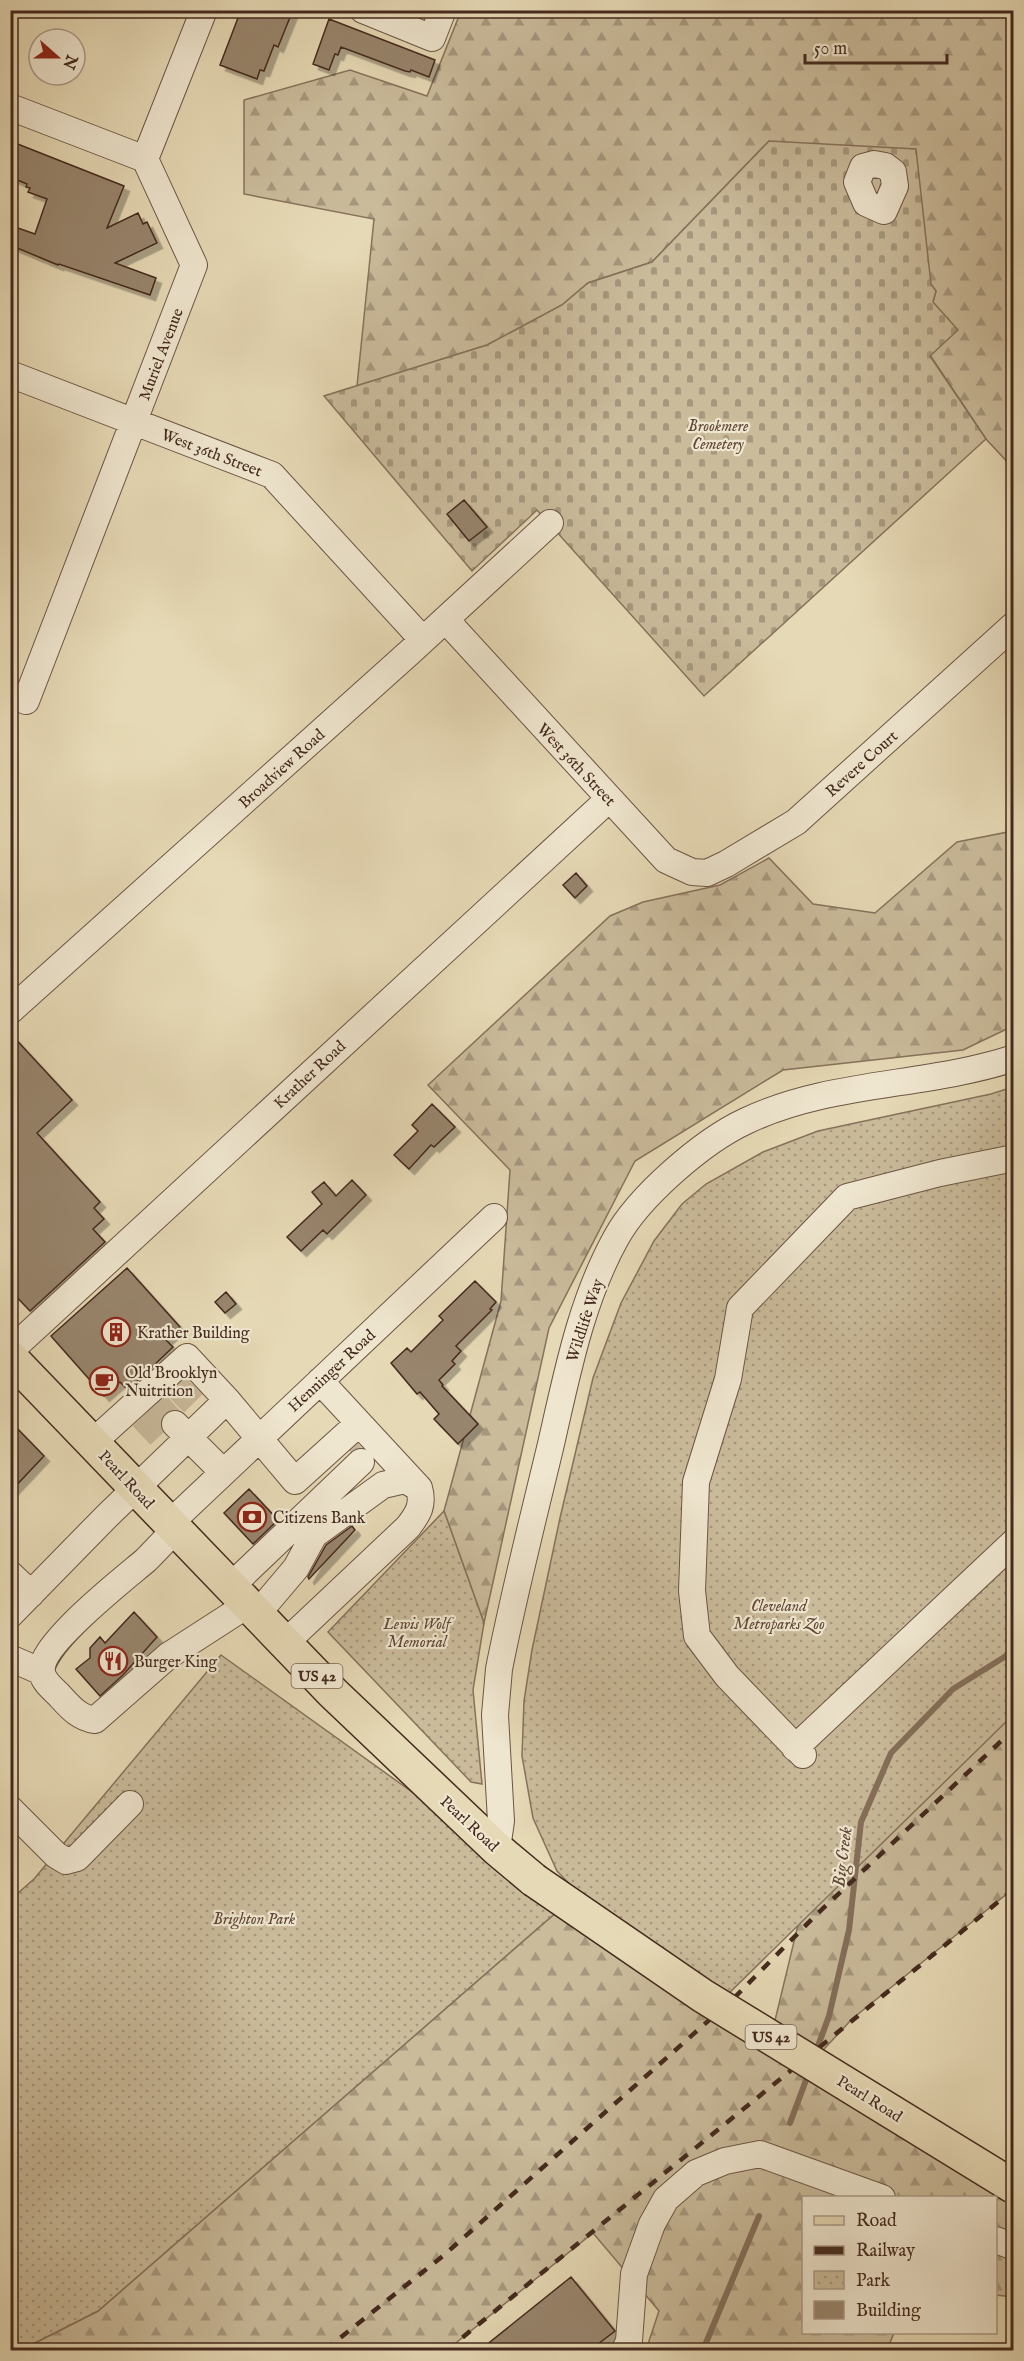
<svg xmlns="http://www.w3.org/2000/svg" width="1024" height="2361" viewBox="0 0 1024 2361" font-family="'IM FELL English',serif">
<defs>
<pattern id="forest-firs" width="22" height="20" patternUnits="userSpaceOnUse" patternTransform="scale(1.5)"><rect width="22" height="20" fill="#cabb9b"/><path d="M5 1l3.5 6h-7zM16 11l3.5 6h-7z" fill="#a6987e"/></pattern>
<pattern id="cemetery-stones" width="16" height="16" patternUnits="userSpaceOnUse" patternTransform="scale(1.5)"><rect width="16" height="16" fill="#cabb9b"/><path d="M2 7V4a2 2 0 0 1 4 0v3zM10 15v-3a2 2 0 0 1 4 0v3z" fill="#a6987e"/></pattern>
<pattern id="park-dots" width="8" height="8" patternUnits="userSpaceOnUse" patternTransform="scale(1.5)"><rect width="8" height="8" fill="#cabb9b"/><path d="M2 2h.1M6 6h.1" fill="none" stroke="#a6987e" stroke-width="1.8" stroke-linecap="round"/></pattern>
<filter id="shadow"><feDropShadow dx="5.5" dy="5.5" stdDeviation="0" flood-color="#0004"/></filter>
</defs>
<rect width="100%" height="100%" fill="#e6d9b5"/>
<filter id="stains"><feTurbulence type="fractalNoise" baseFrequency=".00333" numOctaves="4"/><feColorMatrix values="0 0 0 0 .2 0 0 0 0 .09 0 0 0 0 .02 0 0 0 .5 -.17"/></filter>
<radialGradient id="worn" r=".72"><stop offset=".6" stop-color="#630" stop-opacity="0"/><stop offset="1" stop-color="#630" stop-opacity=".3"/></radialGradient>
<!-- forest -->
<path fill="url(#forest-firs)" stroke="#87725c" stroke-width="1.5" d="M461 11H1013V468L986 439 930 355 933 302 936 291 769 141 652 262 588 283 562 305 487 345 357 386 374 219 244 194V100L350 70 427 96Z
M1013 831V1026L963 1050 783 1070 635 1161 549 1328 484 1623 444 1511 501 1301 510 1170 428 1085 610 916 643 902 720 885 769 858 813 904 875 913 957 842Z
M1013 1651V1889L852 2019 812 2062 1013 2187V2297L996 2295V2198H804V2332L894 2333 887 2350H646L659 2311 593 2233 447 2350H21L98 2311 567 1903 771 2037 824 1817Z"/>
<!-- cemetery -->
<path fill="url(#cemetery-stones)" stroke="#87725c" stroke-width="1.5" d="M769 141 916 149 931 284 936 291 933 302 958 330 930 356 986 439 704 696 537 510 472 571 324 396 487 345 562 305 588 283 652 262Z"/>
<!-- park -->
<path fill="url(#park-dots)" stroke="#87725c" stroke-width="1.5" d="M1013 1087V1715L724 1998 592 1907 557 1871 533 1818 522 1756 524 1701 532 1650 560 1518 593 1378 621 1303 654 1241 682 1204 706 1184 763 1152 818 1131 991 1094Z
M444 1511 484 1623 473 1690 482 1784 471 1782 328 1632Z
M221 1655 567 1903 98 2311 21 2350H11L10 1900 34 1879Z"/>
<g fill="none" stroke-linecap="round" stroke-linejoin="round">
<!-- stream -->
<path stroke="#846f5a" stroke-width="6" d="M815 2054 829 2016 849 1930 861 1822 891 1753 953 1689 1014 1651
M790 2123 809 2072
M703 2350 759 2216"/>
</g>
<!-- building -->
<path fill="#98856d" stroke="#44291e" stroke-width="1.5" filter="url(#shadow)" d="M241 10H293L278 47 274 45 264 71 260 70 257 79 220 65Z
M329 19 435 60 429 77 411 70 410 72 405 71 341 47 338 55 335 54 329 70 313 64Z
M10 141 124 186 107 228 138 213 143 224 147 222 157 243 115 263 156 278 150 295 59 264 58 265 10 245 15 227 35 234 47 199 28 192 30 188 26 187 27 184 10 177Z
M464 500 487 527 469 541 447 514Z
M576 873 587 886 575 898 563 885Z
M10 1033 72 1100 37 1133 100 1202 94 1208 104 1219 93 1229 105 1242 30 1311 10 1290Z
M432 1104 455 1127 434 1147 431 1145 409 1169 394 1155 418 1131 412 1125Z
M352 1180 366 1195 327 1234 323 1230 301 1251 287 1237 322 1204 312 1192 324 1182 336 1196Z
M127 1268 180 1327 166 1340 173 1347 128 1390 120 1382 104 1396 51 1336Z
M475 1281 496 1302 490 1309 492 1310 456 1346 461 1351 452 1361 455 1364 439 1380 443 1385 442 1386 478 1424 458 1444 434 1419 439 1414 420 1392 417 1394 391 1363 407 1348 411 1352 443 1320 439 1316Z
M226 1292 236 1304 225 1313 215 1302Z
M10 1421 44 1456 10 1492Z
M249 1489 278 1520 253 1544 224 1513Z
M352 1526 355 1530 309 1579 308 1577 326 1545Z
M134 1612 157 1637 123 1675 100 1696 76 1669 90 1658V1648L100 1637 105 1643Z
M571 2277 615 2331 590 2350H480Z"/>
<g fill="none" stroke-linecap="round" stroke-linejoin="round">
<!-- minor-tunnel -->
<path stroke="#c6b697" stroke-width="26" stroke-dasharray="26 13" stroke-linecap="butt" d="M175 1385 195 1405
M155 1403 175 1424
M142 1417 161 1437
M351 1453 360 1446"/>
<!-- minor casing -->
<g stroke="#6c5544" stroke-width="28">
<path id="minor" d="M363 10 432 38 443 10
M10 107 145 159
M874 164 885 166 893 172 895 186 884 211 866 203 857 182 863 167Z
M10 374 272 475 423 640
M447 618 455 630 666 860 692 872 707 873 726 864 796 822 1014 625
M10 695 26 701 194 265 145 159 204 10
M10 1011 410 652 550 523
M10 1351 609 799
M320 1381 419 1488
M175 1424 223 1472
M92 1443 187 1357 227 1400
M169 1524 494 1217
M175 1530C165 1540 156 1550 146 1560 125 1578 37 1646 42 1673 44 1682 53 1689 59 1695 70 1707 79 1718 95 1720L168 1656 247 1605
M10 1574 31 1594
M230 1587 361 1462
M257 1614 296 1568 314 1535 383 1485 405 1480 419 1488C424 1505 418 1514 408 1527L285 1643
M10 1615 107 1516 227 1400 295 1481 358 1424
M10 1658 42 1672
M795 1748 1014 1542
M803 1755 727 1676 697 1636 692 1591 696 1482 728 1379 740 1308 847 1197 940 1173 1014 1158
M10 1809 56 1855 66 1861 77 1858 130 1804
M497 1849 501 1821 495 1715 499 1669C514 1593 533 1519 551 1444 567 1374 581 1301 616 1238 639 1196 703 1141 746 1121 830 1081 926 1087 1014 1058
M996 2240 1014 2247
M625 2350 629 2341 634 2274 652 2224 666 2199 696 2173 725 2161 760 2154 882 2198"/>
</g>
<!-- major casing -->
<g stroke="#44291e" stroke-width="36">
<path id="major" d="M10 1357 333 1693 497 1849 534 1880"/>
</g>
<!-- minor -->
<use href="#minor" stroke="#efe6cf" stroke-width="26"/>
<!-- major -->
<use href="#major" stroke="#e6d9b5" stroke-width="33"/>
<!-- rail -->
<path stroke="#44291e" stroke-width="4.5" stroke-dasharray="10 10" stroke-linecap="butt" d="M325 2350 444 2255 733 1999 816 1915 1014 1729
M447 2350 1014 1889"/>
<!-- major-bridge casing -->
<g stroke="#44291e" stroke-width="36" stroke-linecap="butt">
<path id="major-bridge" d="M534 1880 703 1996 1014 2187"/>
</g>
<!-- major-bridge -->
<use href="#major-bridge" stroke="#e6d9b5" stroke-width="33"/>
</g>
<!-- icons -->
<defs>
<g id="building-ring" transform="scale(1.5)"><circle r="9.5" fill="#efe6cf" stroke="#8f2418" stroke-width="1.5"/><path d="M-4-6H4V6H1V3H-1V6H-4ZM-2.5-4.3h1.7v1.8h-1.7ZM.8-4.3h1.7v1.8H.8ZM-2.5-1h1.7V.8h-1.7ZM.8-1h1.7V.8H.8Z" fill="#8f2418"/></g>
<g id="cafe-ring" transform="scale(1.5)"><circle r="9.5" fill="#efe6cf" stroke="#8f2418" stroke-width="1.5"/><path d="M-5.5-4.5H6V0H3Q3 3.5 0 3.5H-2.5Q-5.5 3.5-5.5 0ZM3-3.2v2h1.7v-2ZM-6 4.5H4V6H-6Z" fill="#8f2418"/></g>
<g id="bank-ring" transform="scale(1.5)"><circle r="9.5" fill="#efe6cf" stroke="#8f2418" stroke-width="1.5"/><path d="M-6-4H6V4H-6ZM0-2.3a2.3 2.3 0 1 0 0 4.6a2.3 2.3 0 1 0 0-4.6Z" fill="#8f2418"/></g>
<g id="restaurant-ring" transform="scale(1.5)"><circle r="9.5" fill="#efe6cf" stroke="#8f2418" stroke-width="1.5"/><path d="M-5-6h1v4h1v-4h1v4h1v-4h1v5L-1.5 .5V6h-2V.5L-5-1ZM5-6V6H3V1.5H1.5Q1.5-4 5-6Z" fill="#8f2418"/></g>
</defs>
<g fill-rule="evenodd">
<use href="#building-ring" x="116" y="1332"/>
<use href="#cafe-ring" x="104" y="1381"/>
<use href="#bank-ring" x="252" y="1517"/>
<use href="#restaurant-ring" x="113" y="1661"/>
</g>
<g text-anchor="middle" stroke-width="4.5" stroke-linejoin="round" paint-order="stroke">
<!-- shield labels -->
<g fill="#efe6cf" stroke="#776253" stroke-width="1.5">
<rect x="291.5" y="1664" width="51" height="24" rx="4.5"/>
<rect x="745.5" y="2025" width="51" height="24" rx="4.5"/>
</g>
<g font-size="15" font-weight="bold" fill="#44291e">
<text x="317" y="1681">US 42</text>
<text x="771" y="2042">US 42</text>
</g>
<!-- street labels -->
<g font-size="16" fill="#44291e" stroke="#efe6cf">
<text transform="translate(160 354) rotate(-69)" y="6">Muriel Avenue</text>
<text transform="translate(212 452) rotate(21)" y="6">West 36th Street</text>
<text transform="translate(861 763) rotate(-42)" y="6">Revere Court</text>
<text transform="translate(577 764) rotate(47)" y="6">West 36th Street</text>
<text transform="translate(281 768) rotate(-42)" y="6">Broadview Road</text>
<text transform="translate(309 1074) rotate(-43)" y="6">Krather Road</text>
<text transform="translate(584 1320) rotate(-72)" y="6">Wildlife Way</text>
<text transform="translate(331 1370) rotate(-43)" y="6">Henninger Road</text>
<text transform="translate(127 1479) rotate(47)" y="6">Pearl Road</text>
<text transform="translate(470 1823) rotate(43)" y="6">Pearl Road</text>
<text transform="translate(870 2098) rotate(32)" y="6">Pearl Road</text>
</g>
<!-- park labels -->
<g font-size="16" font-style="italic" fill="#5f4637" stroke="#efe6cf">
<text x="718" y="431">Brookmere<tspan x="718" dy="18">Cemetery</tspan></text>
<text x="779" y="1611">Cleveland<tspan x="779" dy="18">Metroparks Zoo</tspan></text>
<text x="417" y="1629">Lewis Wolf<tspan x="417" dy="18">Memorial</tspan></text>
<text x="254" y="1924">Brighton Park</text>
</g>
<!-- poi labels -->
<g font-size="16" fill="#44291e" stroke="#efe6cf" text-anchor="start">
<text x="137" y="1338">Krather Building</text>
<text x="125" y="1378">Old Brooklyn<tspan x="125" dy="18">Nuitrition</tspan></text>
<text x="273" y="1523">Citizens Bank</text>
<text x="134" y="1667">Burger King</text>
</g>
<!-- water labels -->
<g font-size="18" font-style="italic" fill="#5f4637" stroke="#efe6cf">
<text transform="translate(842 1857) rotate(-83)" y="6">Big Creek</text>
</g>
</g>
<!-- margin -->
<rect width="1024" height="2361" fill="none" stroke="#e6d9b5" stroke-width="36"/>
<rect x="12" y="12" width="1000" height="2337" fill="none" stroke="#44291e" stroke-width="3"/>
<rect x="18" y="18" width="988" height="2325" fill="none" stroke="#44291e" stroke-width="1.5"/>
<!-- legend -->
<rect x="802" y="2196" width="195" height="138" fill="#efe6cf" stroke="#ab9a88" stroke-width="1.5"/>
<rect x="814" y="2216" width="30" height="9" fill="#e6d9b5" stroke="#ab9a88" stroke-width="1.5"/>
<text x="856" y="2226" font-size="18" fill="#44291e">Road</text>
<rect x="814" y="2246" width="30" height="9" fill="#44291e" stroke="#ab9a88" stroke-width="1.5"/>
<text x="856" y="2256" font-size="18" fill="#44291e">Railway</text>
<rect x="814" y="2271" width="30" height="18" fill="url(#park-dots)" stroke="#ab9a88" stroke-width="1.5"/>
<text x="856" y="2286" font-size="18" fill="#44291e">Park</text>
<rect x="814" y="2301" width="30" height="18" fill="#98856d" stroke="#ab9a88" stroke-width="1.5"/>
<text x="856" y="2316" font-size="18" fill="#44291e">Building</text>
<!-- north arrow -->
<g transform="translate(57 57) rotate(111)"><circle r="28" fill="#efe6cf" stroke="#ab9a88" stroke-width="1.5"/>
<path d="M0-4.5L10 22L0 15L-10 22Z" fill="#8f2418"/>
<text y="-9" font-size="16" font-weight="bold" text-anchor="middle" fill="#44291e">N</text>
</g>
<!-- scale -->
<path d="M805 54v9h142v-9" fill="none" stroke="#44291e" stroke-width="3"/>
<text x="814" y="54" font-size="18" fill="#44291e" stroke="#efe6cf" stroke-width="4.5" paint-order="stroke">50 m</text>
<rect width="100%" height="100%" filter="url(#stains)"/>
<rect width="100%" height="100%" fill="url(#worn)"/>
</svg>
